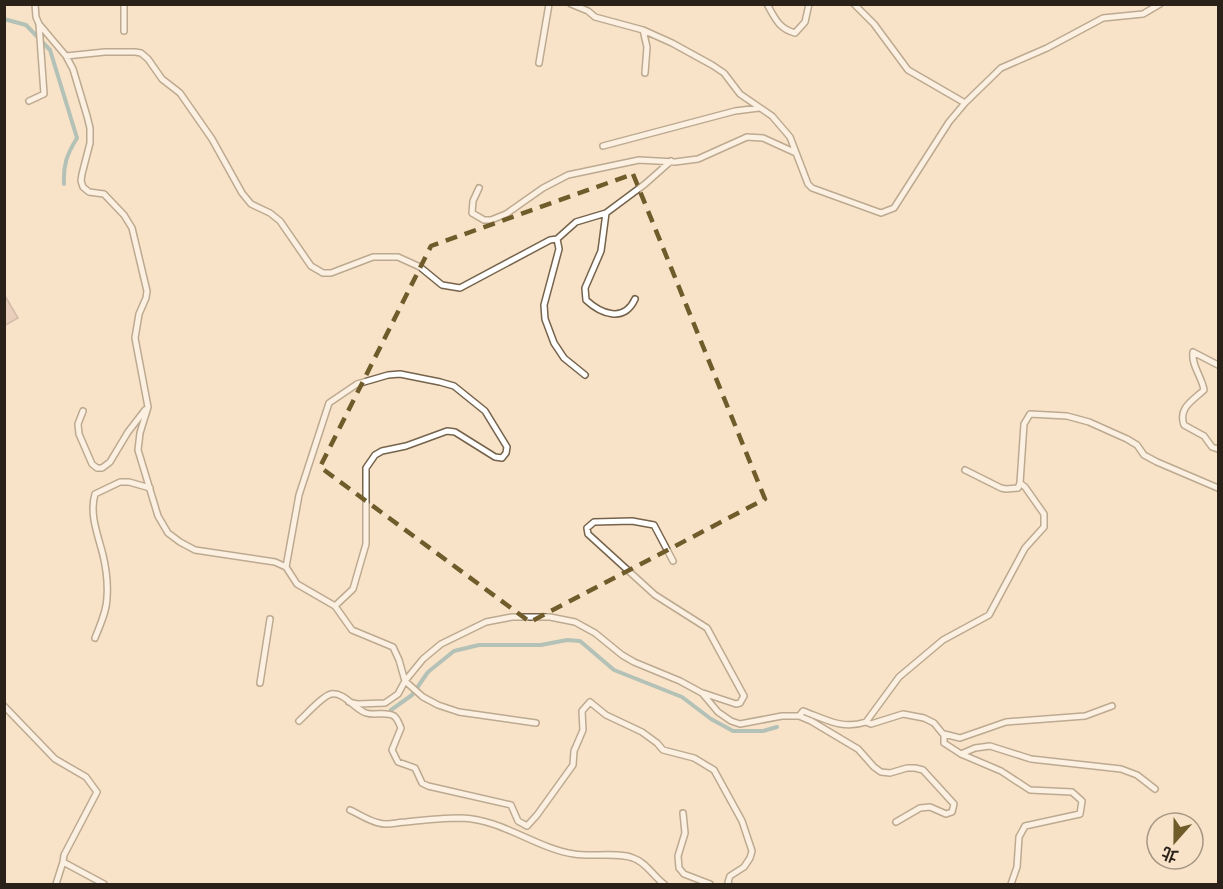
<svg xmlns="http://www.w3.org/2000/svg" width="1223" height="889" viewBox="0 0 1223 889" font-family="Lato,'Noto Sans TC',sans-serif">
<rect width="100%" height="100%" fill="#f8e3c9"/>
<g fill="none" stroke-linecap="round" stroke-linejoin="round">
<!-- stream -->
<path stroke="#6098a3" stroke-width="4" d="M4 19 26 25 50 50 77 138C67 154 63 165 64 184
M391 710 412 695 428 672 454 651 479 645H541L567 640 580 641 614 670 682 697 711 719 733 731H763L777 727"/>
</g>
<!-- building -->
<path fill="#d7b5ad" stroke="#a88880" stroke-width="1.5" d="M4 294 18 318 4 326Z"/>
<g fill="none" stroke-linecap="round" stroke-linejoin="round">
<!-- service casing -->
<g stroke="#75634b" stroke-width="8">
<path id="service" d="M35 4 36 17 39 24 66 56 73 69 87 116 90 128V143L82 174 81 181 83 187 89 192 104 194 124 215 132 228 147 291 146 298 139 314 135 338 148 407 140 433 138 450 158 516 168 533 180 542 195 550 275 562 286 567 297 584 335 606 352 630 393 647 399 660 405 681 423 697 438 705 459 712 536 723
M571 4 588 11 595 17 643 30 672 43 712 65 724 73 740 94 772 116 790 137 808 184 812 188 881 213 894 208 949 122 965 103 1001 68 1047 48 1103 18 1143 14 1160 4
M767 4C775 18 778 28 795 33L805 22 809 4
M854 4 874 24 908 70 965 103
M643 30 647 47 645 73
M124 31V4
M66 56 105 52H135L141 53 148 59 162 79 180 93 212 139 242 193 251 204 270 213 280 221 311 266 323 273H331L373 257H398L420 267 442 285 460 288 550 240 557 239 559 249 544 305 545 319 554 343 564 358 585 375
M539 63 549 4
M29 101 44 94 39 24
M603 146 735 111 759 108
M479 188 473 201 472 213 484 220H491L506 214 543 188 568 175 639 160 675 162 698 159 747 137 763 138 796 153
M606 213 645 184 671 161
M557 239 576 222 606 213 601 251 585 288 586 300C601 314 624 323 635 299
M1218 365 1193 352C1191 365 1202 377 1204 390 1192 401 1178 408 1184 425L1204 436 1212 447 1218 449
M83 411 78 424 79 434 92 464 97 468H102L110 462 128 432 145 410
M1020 483 1024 424 1030 414 1067 416 1089 422 1127 439 1137 445 1144 455 1157 462 1218 488
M673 561 654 525 632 521 594 522 587 528 588 534 655 595 707 628 744 696 740 703 736 704 703 693
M286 567 299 495 329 403 357 384 388 375 400 374 440 382 454 386 485 411 507 447 506 453 502 458 495 457 455 432 447 431 406 446 382 451 375 455 366 468V544L353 589 335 606
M95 638C100 625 107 611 107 597 108 584 106 568 103 555 98 535 89 514 95 494L120 482H129L150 488
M260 683 270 619
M349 702 357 704 385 703 398 694 405 681 423 659 441 644 486 622 512 617H550L575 622 595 633 622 655 634 662 680 681 702 693 718 712 731 721 740 724 782 716H799L811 721 858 749 874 767 881 772 890 773 907 768H915L923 770 954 804 952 812 946 814 930 807 920 808 896 822
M4 706 55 759 86 777 97 792 64 855 63 862 56 884
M799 716 803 711C825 719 842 730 866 722L871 724 903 714 924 718 934 723 943 734H944V743L961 754 1001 771 1030 790 1072 792 1082 801 1080 814 1025 826 1019 837 1017 867 1011 884
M299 721C306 715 322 696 331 694 345 692 354 709 366 713 375 716 386 711 394 716 398 719 399 724 401 728L392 750 398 762 415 768 422 783 428 786 511 805 518 821 527 826 537 815 573 765 574 751 583 730 582 711 590 702 606 715 642 732 657 743 663 750 694 758 714 770 742 821 752 851 750 858 744 867 730 876 728 882 729 884
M866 722 899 677 943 640 989 615 1025 548 1044 527V514L1025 487 1020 483 1018 488 1006 489 1001 488 965 470
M944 734 960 738 1006 722 1085 716 1112 706
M961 754 975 748 990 746 1031 759 1121 769 1137 775 1155 789
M350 810C359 814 369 821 379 823 387 826 398 822 406 822 424 820 443 818 461 818 502 819 535 848 574 854 591 857 619 852 633 858 646 862 653 876 664 884
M683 813 685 833 678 856 679 868 684 874 710 884
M63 862 104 884"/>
</g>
<!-- service -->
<use href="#service" stroke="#fff" stroke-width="5"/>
</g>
<!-- marked area -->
<path d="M0 0H1223V889H0ZM633 174 765 499 530 622 320 467 431 246Z" fill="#f8e3c9" fill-opacity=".55" fill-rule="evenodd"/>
<path fill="none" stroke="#705b2b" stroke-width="4.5" stroke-dasharray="12 8" stroke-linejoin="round" d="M633 174 765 499 530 622 320 467 431 246Z"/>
<!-- border -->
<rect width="1223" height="889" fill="none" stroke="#2a2219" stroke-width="12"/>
<!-- north arrow -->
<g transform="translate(1175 841) rotate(201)"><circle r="28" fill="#f8e3c9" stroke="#a69683" stroke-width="1.5"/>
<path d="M0-4.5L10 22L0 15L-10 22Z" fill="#705b2b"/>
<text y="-9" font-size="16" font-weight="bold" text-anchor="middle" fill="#2a2219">北</text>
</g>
</svg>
